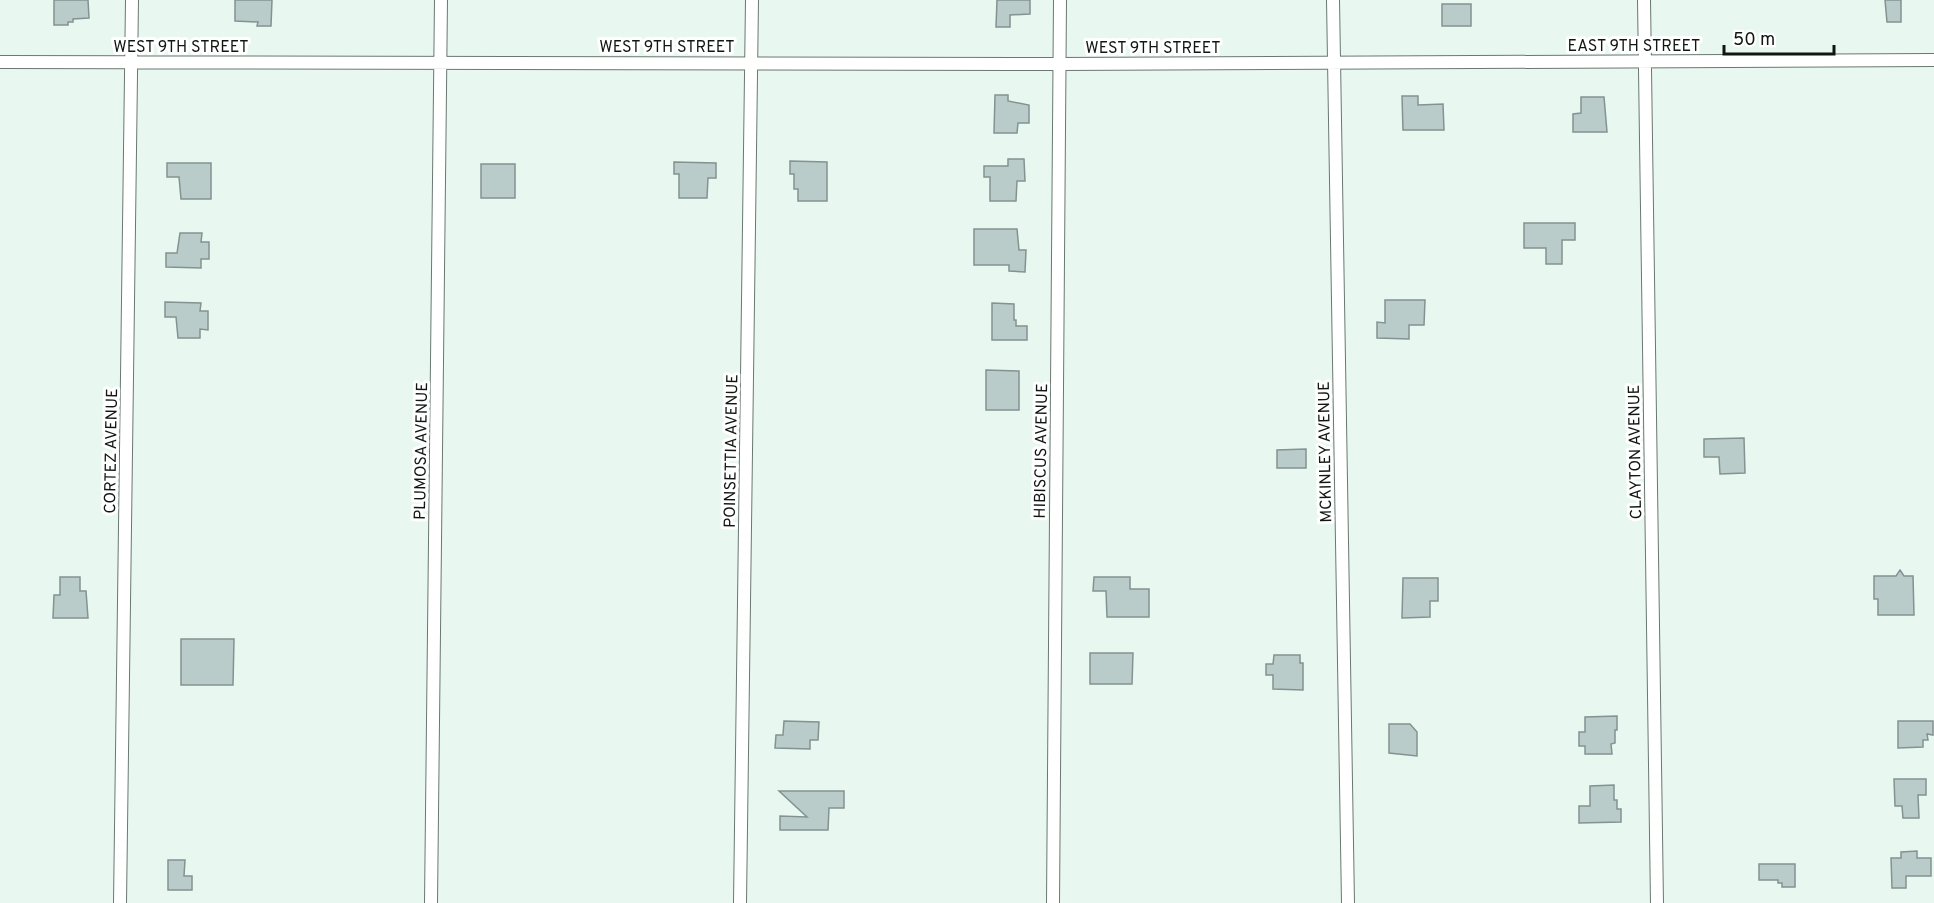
<svg xmlns="http://www.w3.org/2000/svg" width="1934" height="903" viewBox="0 0 1934 903" font-family="Overpass,sans-serif">
<rect width="100%" height="100%" fill="#e8f7ef"/>
<!-- building -->
<path fill="#baccca" stroke="#829391" stroke-width="1.5" d="M54 0H88L89 18 73 19V22H68V25H54Z
M235 0H272L271 26H257L258 22 235 21Z
M997 0H1030V14L1010 15V27H996Z
M1885 0H1901V22H1887Z
M1442 4H1471V26H1442Z
M995 95H1008V101L1029 105V123H1018L1017 133H994Z
M1402 96H1418V105L1443 104 1444 130H1403Z
M1581 97H1604L1607 132H1573V114L1581 113Z
M1008 159H1024L1025 181H1017L1016 201H990V177H984V166H1008Z
M790 161 827 162V201H798V189H794V174H790Z
M674 162 716 163V178H708L707 198H679V174H674Z
M167 163H211V199H181L179 177H167Z
M481 164H515V198H481Z
M1524 223H1575V240H1562V264H1546V248H1524Z
M974 229H1017L1019 250H1026L1025 272 1009 271V265H974Z
M180 233H202L201 242H209V259H201V268L166 267V253H177Z
M1385 300H1425L1424 325H1409V339L1377 338V322L1385 323Z
M165 302 201 303 200 311H208V330L200 329V338H178L176 317H165Z
M992 303 1014 304V320H1016V326H1027V340H992Z
M986 370 1019 371V410H986Z
M1744 438 1745 473 1720 474 1719 457H1704V439Z
M1306 449V468H1277V450Z
M1900 570 1904 576H1913L1914 615H1878V599H1874V576H1896Z
M60 577H80V591H86L88 618H53L54 595H60Z
M1094 577H1130V589H1149V617H1107L1106 591H1093Z
M1403 578H1438V601H1430V617L1402 618Z
M181 639H234L233 685H181Z
M1090 653H1133L1132 684H1090Z
M1274 655H1300V663H1303V690L1273 689V675H1266V664H1273Z
M1617 716V730H1615V743L1611 744 1612 754H1585V746H1579V732H1585V717Z
M784 721 819 722 818 740H810V749L775 748 776 735H783Z
M1898 721H1933V735L1927 734 1928 740H1923V747L1898 748Z
M1389 724H1410L1417 732V756L1389 753Z
M1894 779H1926V795H1918L1919 818H1903L1902 806H1895Z
M1614 785V800H1617V809H1621V822L1579 823V806H1590V786Z
M779 791H844V808H829L828 830H780V816L807 817Z
M1917 851V858H1931V876H1906V888H1892L1891 858H1901V852Z
M168 860H185L184 876H192V890H168Z
M1759 864H1795V887H1782V883H1778V880H1759Z"/>
<g fill="none" stroke-linecap="round" stroke-linejoin="round">
<!-- street casing -->
<g stroke="#6a7871" stroke-width="14">
<path id="street" d="M1333 0 1348 903
M1644 0 1657 903
M0 62 1060 64 1934 60
M120 903 132 0
M431 903 441 0
M740 903 752 0
M1053 903 1060 0"/>
</g>
<!-- street -->
<use href="#street" stroke="#fff" stroke-width="12"/>
</g>
<g text-anchor="middle" stroke-width="6" stroke-linejoin="round" paint-order="stroke">
<!-- street labels -->
<g font-size="16" fill="#111613" stroke="#fff">
<text x="1634" y="51">EAST 9TH STREET</text>
<text x="181" y="52">WEST 9TH STREET</text>
<text x="667" y="52">WEST 9TH STREET</text>
<text x="1153" y="53">WEST 9TH STREET</text>
<text transform="translate(110 451) rotate(-89)" y="6">CORTEZ AVENUE</text>
<text transform="translate(420 451) rotate(-89)" y="6">PLUMOSA AVENUE</text>
<text transform="translate(730 451) rotate(-89)" y="6">POINSETTIA AVENUE</text>
<text transform="translate(1040 451) rotate(-89)" y="6">HIBISCUS AVENUE</text>
<text transform="translate(1324 452) rotate(-91)" y="6">MCKINLEY AVENUE</text>
<text transform="translate(1634 452) rotate(-91)" y="6">CLAYTON AVENUE</text>
</g>
</g>
<!-- scale -->
<path d="M1724 45v9h110v-9" fill="none" stroke="#111613" stroke-width="3"/>
<text x="1733" y="45" font-size="18" fill="#111613" stroke="#ffffff" stroke-width="4.5" paint-order="stroke">50 m</text>
</svg>
